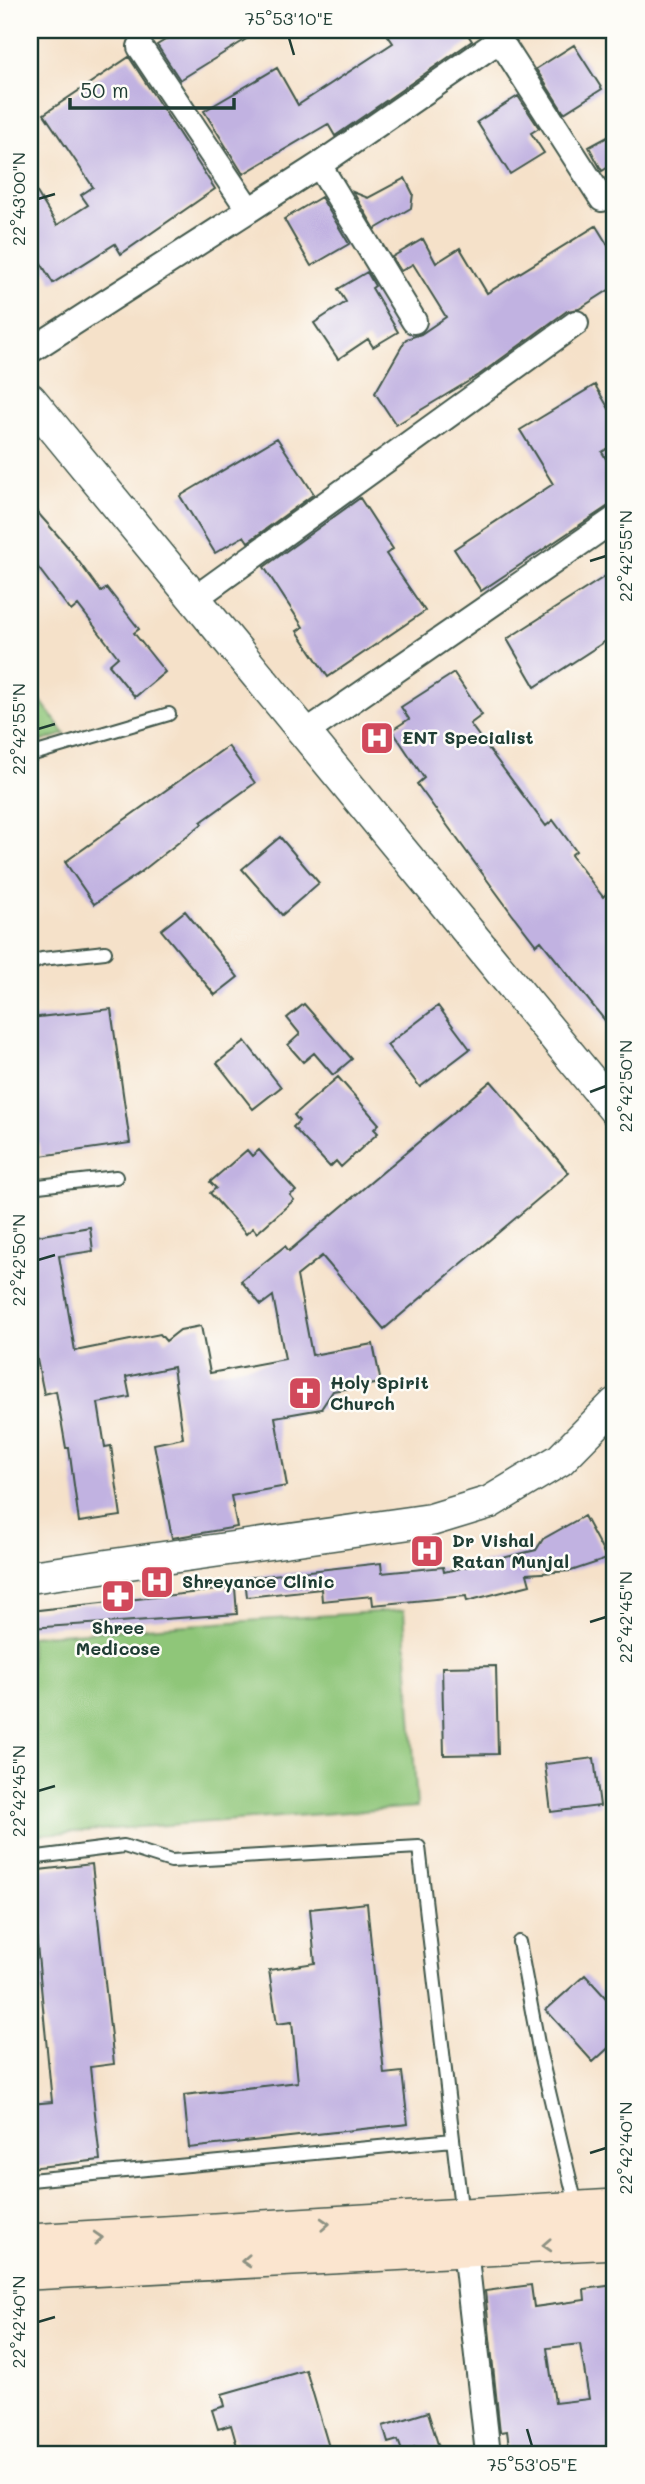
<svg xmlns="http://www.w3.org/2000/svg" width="645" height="2484" viewBox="0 0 645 2484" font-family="Mali,sans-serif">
<rect width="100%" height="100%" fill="#fdfcf7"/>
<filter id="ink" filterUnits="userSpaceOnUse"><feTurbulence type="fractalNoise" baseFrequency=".0143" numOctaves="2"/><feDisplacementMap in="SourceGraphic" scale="14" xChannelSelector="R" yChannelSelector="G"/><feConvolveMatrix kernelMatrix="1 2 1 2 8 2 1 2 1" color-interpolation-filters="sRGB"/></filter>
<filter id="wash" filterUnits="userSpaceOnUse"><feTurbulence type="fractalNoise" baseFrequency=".00686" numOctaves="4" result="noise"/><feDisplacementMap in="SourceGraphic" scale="28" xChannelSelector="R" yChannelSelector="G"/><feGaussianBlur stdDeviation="1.57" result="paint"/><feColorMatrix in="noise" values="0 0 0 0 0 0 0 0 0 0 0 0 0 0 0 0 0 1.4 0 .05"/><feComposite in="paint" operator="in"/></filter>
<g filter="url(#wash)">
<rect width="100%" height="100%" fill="#f5e1c9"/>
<!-- green -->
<path fill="#8fc679" stroke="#578256" stroke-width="2" d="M30 686 65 734 30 745Z
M404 1610 417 1807 30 1835V1636Z"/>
<g id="blocks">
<!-- building -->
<path fill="#c1b2e1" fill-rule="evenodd" d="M182 30H261L180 80 157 45Z
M384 30H465L472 41 335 136 328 124 243 174 204 111 277 68 298 105 393 43Z
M574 45 602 89 564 113 536 69Z
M129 57 215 189 121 254 115 244 53 283 30 245V181L57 225 88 205 81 195 93 187 44 114Z
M518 96 539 128 531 133 544 153 510 174 477 122Z
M615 133V163L602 171 589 147Z
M405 178 413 194 411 208 375 229 353 192 368 198Z
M321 197 349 244 311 266 284 219Z
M596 226 615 257V286L579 309 567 311 479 375 396 425 375 393 406 339 421 334 446 317 413 264 401 271 392 257 423 239 436 263 460 248 487 293Z
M367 272 375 286 372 288 398 332 373 347 368 339 338 359 314 323 346 302 338 289Z
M595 385 615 419V444L602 452 615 474V504L607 507 481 591 454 549 553 484 520 430Z
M277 438 314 494 248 542 244 536 215 553 180 496Z
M360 498 393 549 386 554 425 611 328 677 297 631 303 627 264 567Z
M30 504 68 547 101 592 107 588 139 629 134 633 165 672 135 697 109 665 118 657 78 605 71 611 30 557Z
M615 570V635L535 687 507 639Z
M454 673 482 715 470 724 546 826 553 820 576 851 571 855 603 897 607 893 615 903V1033L541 941 536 945 512 914 417 784 424 778 392 730 409 719 401 707Z
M228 746 255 783 201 822 202 824 141 872 94 904 65 862Z
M280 837 319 883 282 915 242 869Z
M185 911 238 977 215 995 161 930Z
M304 1004 352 1059 333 1075 314 1053 303 1062 288 1045 300 1034 287 1018Z
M438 1006 470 1049 420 1087 387 1045Z
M111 1009 130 1143 41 1156 38 1142 30 1143V1018Z
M245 1041 281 1087 253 1109 217 1063Z
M338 1077 379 1124 374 1129 378 1133 341 1167 336 1161 330 1167 293 1127 299 1121 294 1115Z
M491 1081 569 1173 384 1329 322 1256 297 1276 312 1355 373 1344 381 1383 333 1391 321 1409 275 1417 287 1486 231 1496 237 1527 172 1538 154 1444 183 1438 173 1367 126 1377 130 1397 98 1403 105 1447 111 1446 121 1516 79 1522 69 1448H66L56 1391 44 1394 30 1325V1237L90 1227 93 1251 59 1256 75 1351 160 1334 166 1341 180 1330 201 1326 210 1373 285 1359 273 1296 261 1305 241 1281 285 1246 289 1251Z
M247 1150 252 1156 259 1150 296 1191 290 1195 294 1200 257 1233 253 1228 246 1234 210 1193 216 1188 210 1182Z
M584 1516 607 1559 571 1571 527 1574 530 1585 467 1601 466 1596 373 1605 372 1596 322 1601 321 1589 247 1597 245 1578 381 1563 382 1573 443 1567 444 1572 536 1550 543 1539Z
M235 1588 237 1614 30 1628V1611Z
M496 1666 498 1754 444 1755 442 1667Z
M594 1758 600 1806 551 1812 545 1764Z
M92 1864 114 2064 90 2067 100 2160 30 2168V2104L52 2102 30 1871Z
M367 1903 384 2074 402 2072 408 2124 189 2148 184 2095 298 2082 292 2022 277 2024 269 1970 315 1963 310 1909Z
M585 1975 615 2008V2042L593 2062 546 2010Z
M531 2285 534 2307 585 2300 584 2289 615 2285V2454H510L507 2431 500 2432 485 2291ZM580 2344 589 2399 555 2403 547 2348Z
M306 2370 331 2454H253L252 2449 239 2453 231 2425 218 2429 212 2410 225 2406 222 2394Z
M428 2412 441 2454H419L416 2447 402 2451 398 2440 388 2443 383 2426Z"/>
</g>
</g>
<g filter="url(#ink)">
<use href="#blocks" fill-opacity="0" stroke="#3f564a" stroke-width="2"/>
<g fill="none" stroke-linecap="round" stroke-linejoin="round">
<!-- service casing -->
<g stroke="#3f564a" stroke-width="16">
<path id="service" d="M30 755 169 714
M30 964 42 959 105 952
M30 1187 116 1177
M30 1858 124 1846 171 1861 419 1847 462 2216
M519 1942 540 2054 577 2209
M30 2180 453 2140"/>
</g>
<!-- minor casing -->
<g stroke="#3f564a" stroke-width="28">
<path id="minor" d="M140 47 249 210
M319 165 414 321
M30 351 319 165 494 44 505 48 602 199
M194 599 576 323
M305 733 615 519
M465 2249 488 2454"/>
</g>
<!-- tertiary casing -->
<g stroke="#3f564a" stroke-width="35">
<path id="tertiary" d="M30 399 615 1110
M30 1577 431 1520 490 1502 560 1460 615 1404"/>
</g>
<!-- secondary casing -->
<g stroke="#3f564a" stroke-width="38">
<path id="secondary" d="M30 2242 615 2207
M30 2272 615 2241"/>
</g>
<!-- service -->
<use href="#service" stroke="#fff" stroke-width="12"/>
<!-- minor -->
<use href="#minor" stroke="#fff" stroke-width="24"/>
<!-- tertiary -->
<use href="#tertiary" stroke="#fff" stroke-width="32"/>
<!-- secondary -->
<use href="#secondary" stroke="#fbe5cf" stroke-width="35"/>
</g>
<!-- one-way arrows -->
<defs><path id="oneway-chevron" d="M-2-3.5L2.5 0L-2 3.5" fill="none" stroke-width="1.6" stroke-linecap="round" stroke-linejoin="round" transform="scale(1.75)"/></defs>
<g stroke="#8d9182">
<use href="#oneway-chevron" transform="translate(325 2224) rotate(-3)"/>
<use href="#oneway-chevron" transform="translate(98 2238) rotate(-3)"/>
<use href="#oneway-chevron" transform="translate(547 2245) rotate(177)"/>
<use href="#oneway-chevron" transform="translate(246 2261) rotate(177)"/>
</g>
</g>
<!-- ticks -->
<path fill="none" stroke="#1f3d34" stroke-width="2.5" d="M289 38 294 55M38 199 55 194M590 561 606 556M38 729 55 724M590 1092 606 1086M38 1260 55 1255M590 1622 606 1617M38 1791 55 1786M590 2153 606 2148M38 2322 55 2317M527 2429 532 2446"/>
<!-- icons -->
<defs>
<g id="hospital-square" transform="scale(1.75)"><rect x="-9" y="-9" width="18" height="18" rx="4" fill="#d1495b" stroke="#fdfcf7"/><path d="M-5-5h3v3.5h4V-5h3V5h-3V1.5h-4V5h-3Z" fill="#fff"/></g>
<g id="church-square" transform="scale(1.75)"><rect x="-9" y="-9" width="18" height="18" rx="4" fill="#d1495b" stroke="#fdfcf7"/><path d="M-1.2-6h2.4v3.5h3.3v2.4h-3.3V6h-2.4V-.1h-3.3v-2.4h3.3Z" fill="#fff"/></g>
<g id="pharmacy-square" transform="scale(1.75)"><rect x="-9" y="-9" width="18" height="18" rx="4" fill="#d1495b" stroke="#fdfcf7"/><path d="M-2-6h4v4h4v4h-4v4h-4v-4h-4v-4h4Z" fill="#fff"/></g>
</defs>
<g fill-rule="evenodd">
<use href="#hospital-square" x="377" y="738"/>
<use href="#church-square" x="305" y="1393"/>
<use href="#hospital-square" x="427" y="1551"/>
<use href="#hospital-square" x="157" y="1582"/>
<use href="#pharmacy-square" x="118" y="1596"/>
</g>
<g text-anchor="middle" stroke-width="5" stroke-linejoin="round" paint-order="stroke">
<!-- poi labels -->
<g font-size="18" font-weight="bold" fill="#1f3d34" stroke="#fdfcf7" text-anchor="start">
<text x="402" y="744">ENT Specialist</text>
<text x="330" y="1389">Holy Spirit<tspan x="330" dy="21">Church</tspan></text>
<text x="452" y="1547">Dr Vishal<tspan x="452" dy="21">Ratan Munjal</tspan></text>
<text x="182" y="1588">Shreyance Clinic</text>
<text x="118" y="1634" text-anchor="middle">Shree<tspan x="118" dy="21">Medicose</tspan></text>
</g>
</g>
<!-- margin -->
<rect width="645" height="2484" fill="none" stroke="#fdfcf7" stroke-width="77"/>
<!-- scale -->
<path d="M70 98v10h164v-10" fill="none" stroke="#1f3d34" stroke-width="3.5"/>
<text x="80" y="98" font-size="21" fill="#1f3d34" stroke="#fdfcf7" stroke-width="5" paint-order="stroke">50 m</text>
<rect x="38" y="38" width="568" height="2408" fill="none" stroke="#1f3d34" stroke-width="2.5"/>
<g font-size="18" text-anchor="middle" fill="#1f3d34">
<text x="289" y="25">75°53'10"E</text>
<text transform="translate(19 199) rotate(-90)" y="6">22°43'00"N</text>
<text transform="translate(626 556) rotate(-90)" y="6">22°42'55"N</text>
<text transform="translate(19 729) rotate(-90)" y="6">22°42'55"N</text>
<text transform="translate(626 1086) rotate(-90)" y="6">22°42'50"N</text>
<text transform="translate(19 1260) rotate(-90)" y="6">22°42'50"N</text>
<text transform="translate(626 1617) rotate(-90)" y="6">22°42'45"N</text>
<text transform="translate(19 1791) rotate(-90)" y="6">22°42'45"N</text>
<text transform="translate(626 2148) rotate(-90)" y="6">22°42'40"N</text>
<text transform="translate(19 2322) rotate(-90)" y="6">22°42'40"N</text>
<text x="532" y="2471">75°53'05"E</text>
</g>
</svg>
